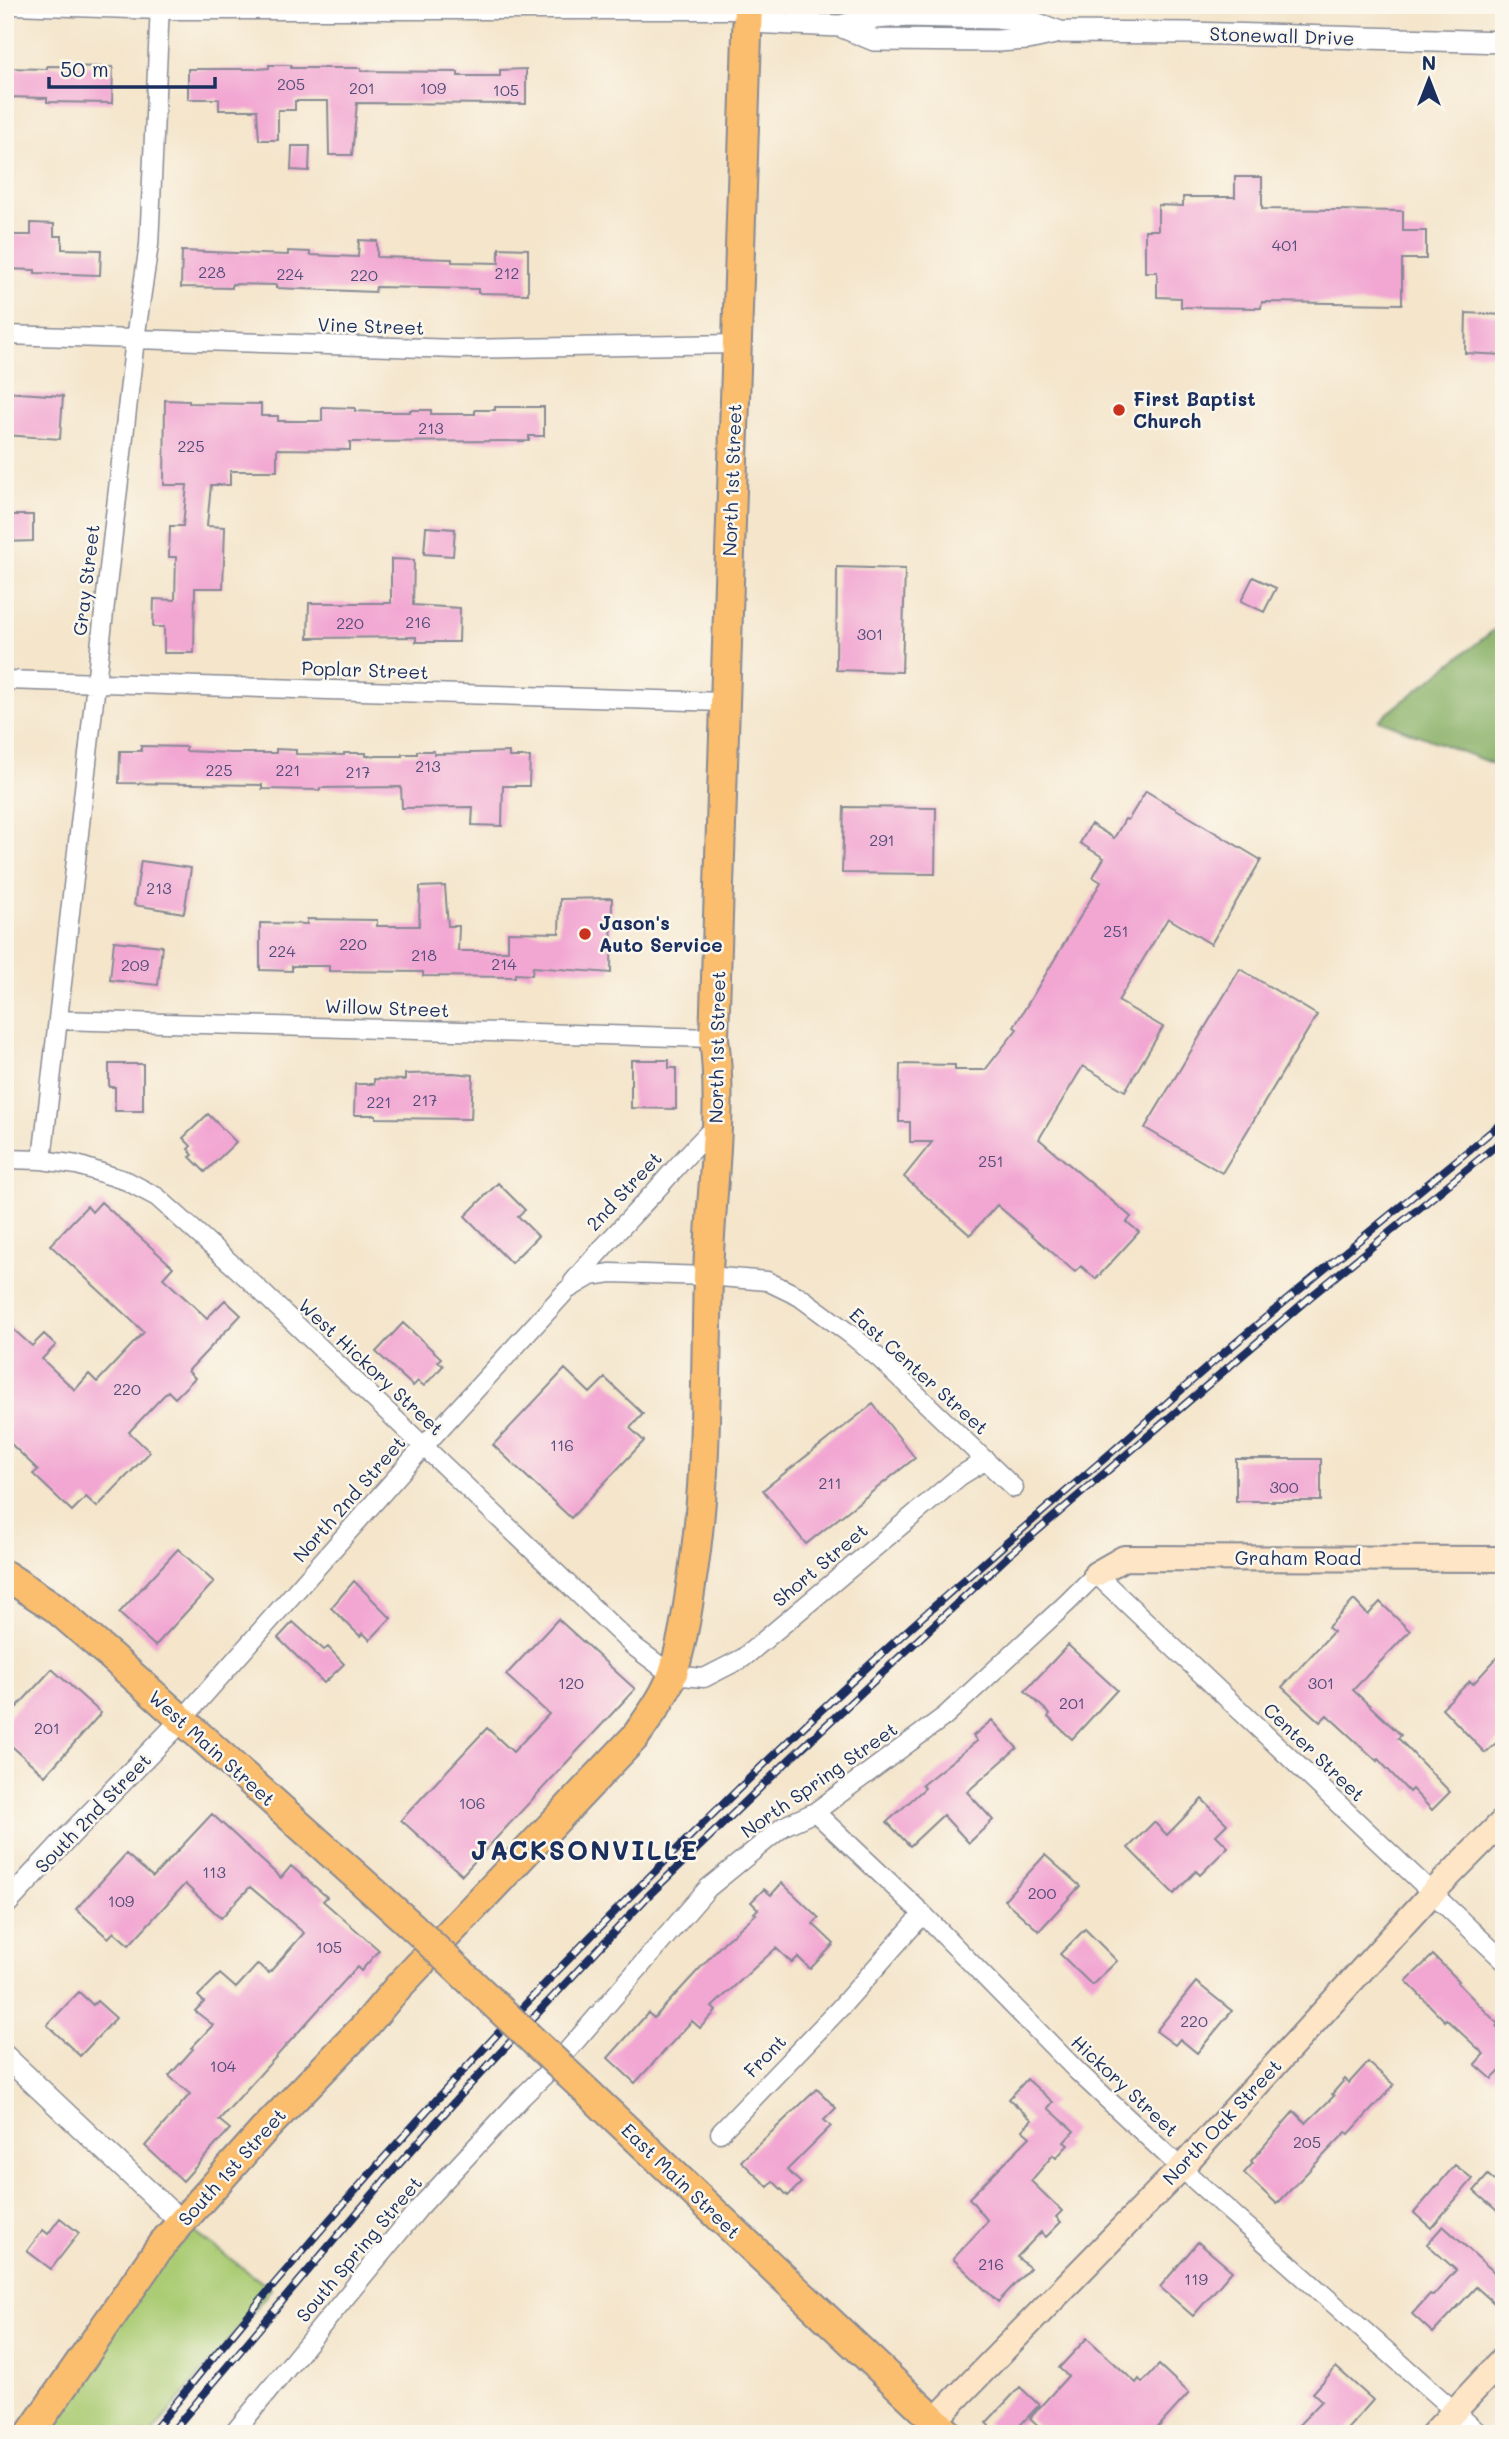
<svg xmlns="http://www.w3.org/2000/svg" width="1509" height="2439" viewBox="0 0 1509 2439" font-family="Mali,sans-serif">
<rect width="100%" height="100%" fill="#fbf7ec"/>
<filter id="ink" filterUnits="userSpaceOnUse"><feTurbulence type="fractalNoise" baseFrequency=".0143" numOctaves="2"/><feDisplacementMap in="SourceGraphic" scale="14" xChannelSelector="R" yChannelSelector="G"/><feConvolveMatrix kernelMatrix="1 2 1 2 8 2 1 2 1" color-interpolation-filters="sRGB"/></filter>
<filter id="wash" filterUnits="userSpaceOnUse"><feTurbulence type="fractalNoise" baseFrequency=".00686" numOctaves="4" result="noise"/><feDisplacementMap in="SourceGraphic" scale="28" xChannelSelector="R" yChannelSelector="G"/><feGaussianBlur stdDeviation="1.57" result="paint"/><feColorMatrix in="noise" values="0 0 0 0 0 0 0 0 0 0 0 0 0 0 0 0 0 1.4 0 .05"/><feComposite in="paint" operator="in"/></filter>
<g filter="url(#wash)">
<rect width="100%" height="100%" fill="#f4e5cb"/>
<!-- green -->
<path fill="#abcc75" stroke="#637e6a" stroke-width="2" d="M182 2223 271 2289 151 2434H30Z"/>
<!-- forest -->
<path fill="#88b066" stroke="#527062" stroke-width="2" d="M1504 622V768L1379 720Z"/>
<g id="blocks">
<!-- building -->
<path fill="#f2a6d2" d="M269 65H291V68H361V71L458 72V76H500V70L526 69V104L357 103 352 155H329L328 101H295V110H278V140H259L257 110H219V99H188V69H257L269 68Z
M47 66 113 67 112 103 47 102V98L5 97V68L47 69Z
M292 146H310L309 171 291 170Z
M1235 177H1262V209L1403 211V231H1426V259H1402V304L1262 302 1261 308 1181 307V298L1157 297V272H1145V230H1158V205L1183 206V197H1235Z
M31 223 54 224V236H62V249L101 250 100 275 35 273V270L5 269 6 235H31Z
M359 240 377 241V257L452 259V262L499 263V248L528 249V294L478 293V289L426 288 376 287 375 292 276 288V285L232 284V288L181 287 182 251 288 255V251L310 252V255L358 257Z
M1466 313 1504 315V355L1465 353Z
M5 392 63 396 60 439 5 435Z
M165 400 189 401V403L261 404V416H278V421H322V407L355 408V411L376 412H410V410H431V414H475V410H495V407H544V436H529V441L350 442V450L277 449V471H230V485H211L207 526 225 527 223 588H195L194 653H164V627H153L154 599 175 600 176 557H169L170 526H183L187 485H164Z
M5 515H33V541L5 542Z
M426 527 455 529 453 556 424 554Z
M391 559 414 560 413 605 460 608 459 642H416V637L308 638 309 603H391Z
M837 567 905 569 902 672 836 670Z
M1253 577 1276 588 1264 612 1241 601Z
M141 746 186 747V751L231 753H276V749L296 750V754L344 755V753H366V756H402V754H417V751H434V754L509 752V757H530L529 786H503L502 826 472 825 473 807 402 808 401 787 320 788V790L262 789V785L119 783 120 751H141Z
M1146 791 1261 860 1211 944 1168 918 1118 1001 1163 1027 1125 1091 1083 1066 1039 1139 1131 1217 1127 1222 1139 1232 1096 1279 1081 1266 1075 1272 997 1205 970 1235 904 1177 932 1142H910V1122H899L900 1064 955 1065V1070H985L1017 1029 1014 1027 1101 882 1093 877 1104 858 1080 843 1091 824 1114 838 1125 819 1128 820Z
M844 807 936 808 935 874 842 873Z
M141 861 191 868 184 913 134 905Z
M445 886 448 926H459L458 951H508V932L559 933 560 899 612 898 611 973 533 967 532 975 515 974V977L423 976V972L329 971V966H292V971L260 970V923L307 924V919L377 920V926H419L420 887Z
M114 941 162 946 158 985 110 980Z
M1240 969 1317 1015 1222 1173 1145 1128Z
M631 1060H669V1068H676V1109L631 1108Z
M109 1064H143V1111H115V1087H109Z
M453 1073 473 1075 471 1119 376 1118V1115H354L355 1084H374V1079L405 1080V1074Z
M208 1114 236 1142 205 1172 190 1157 193 1155 188 1149 191 1146 183 1138Z
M498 1183 525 1210 518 1216 538 1236 511 1263 465 1216Z
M101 1202 173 1267 163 1278 207 1318 225 1300 241 1315 188 1371 195 1378 175 1398 168 1391 129 1432 150 1452 97 1507 86 1497 72 1511 33 1474 38 1470 5 1438V1322L32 1346 44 1334 56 1345 42 1359 75 1390 89 1374 97 1382 144 1332 50 1245 87 1206 92 1212Z
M403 1323 441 1358 438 1361 443 1366 424 1386 418 1381 413 1386 376 1352Z
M565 1369 590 1393 605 1378 643 1414 630 1428 644 1441 571 1518 493 1445Z
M873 1404 915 1458 806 1544 763 1490Z
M1236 1459H1321V1501H1236Z
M178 1549 214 1582 155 1646 119 1613Z
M354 1581 391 1618 370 1640 363 1633 360 1636 331 1608Z
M1354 1600 1368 1615 1380 1602 1410 1631 1353 1690 1401 1735 1398 1738 1450 1792 1432 1810 1412 1789 1409 1792 1378 1759 1377 1761 1327 1715 1320 1722 1282 1687 1333 1632 1328 1627Z
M558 1619 635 1689 462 1875 401 1820 487 1728 513 1752 549 1714 506 1675Z
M293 1622 324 1650 328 1647 344 1664 324 1683 278 1638Z
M1068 1645 1117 1690 1072 1739 1048 1717 1050 1714 1025 1691Z
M1504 1650V1736L1485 1753 1442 1708 1470 1681 1473 1684Z
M52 1669 101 1713 45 1776 5 1740V1720Z
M992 1720 1017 1748 967 1792 993 1820 969 1843 943 1815 910 1846 887 1822 925 1788 922 1785 977 1741 973 1736Z
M1202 1799 1227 1824 1216 1835 1228 1847 1200 1875 1196 1871 1174 1894 1128 1848 1154 1822 1167 1835Z
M212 1814 281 1878 291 1866 327 1897 323 1901 379 1950 361 1971 357 1967 219 2120 230 2129 183 2181 145 2146 190 2094 169 2076 193 2049 191 2048 213 2025 195 2011 204 2002 198 1996 220 1974 236 1988 258 1964 269 1973 304 1933 250 1887 221 1918 185 1884 129 1945 114 1932 108 1938 76 1909 126 1854 153 1877Z
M1045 1855 1080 1886 1039 1931 1004 1900Z
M782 1883 819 1918 813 1924 834 1944 810 1969 798 1957 792 1963 776 1948 712 2007 716 2011 700 2028 692 2021 635 2083 608 2058 648 2013 654 2018 724 1942 756 1914 754 1913 758 1909 751 1902 764 1889 771 1895Z
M1085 1929 1117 1961 1092 1985 1060 1954Z
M1433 1955 1459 1981 1457 1982 1498 2024 1496 2027 1504 2033V2073L1501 2070 1492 2079 1475 2064 1484 2054 1446 2019 1445 2021 1406 1981Z
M1196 1982 1232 2011 1197 2053 1180 2039 1175 2045 1156 2031Z
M79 1992 93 2005 97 2001 116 2018 80 2056 47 2025Z
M1368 2062 1394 2085 1349 2134 1346 2132 1277 2204 1244 2173 1253 2163 1251 2161 1294 2111 1306 2123 1334 2096 1332 2094 1345 2079 1349 2083Z
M1027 2079 1053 2102 1048 2108 1074 2131 1064 2142 1068 2145 1056 2158 1053 2155 1031 2181 1062 2211 1056 2217 1061 2222 1046 2237 1041 2232 1017 2257 1030 2268 998 2302 953 2259 988 2221 969 2198 1030 2137 1022 2130 1032 2120 1009 2099Z
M817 2089 836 2108 824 2120 831 2126 787 2170 801 2183 788 2196 773 2181 768 2187 741 2161Z
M1455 2165 1473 2179 1431 2228 1414 2213Z
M1488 2175 1504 2189V2217L1474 2191Z
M60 2218 79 2233 51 2269 27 2251 43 2230 48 2234Z
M1443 2226 1504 2281V2312L1476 2287 1433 2333 1412 2314 1430 2294 1433 2296 1456 2270 1427 2244Z
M1198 2242 1232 2271 1193 2316 1160 2287Z
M1087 2338 1136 2383 1139 2379 1142 2383 1159 2365 1189 2393 1152 2434H1047L1030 2418 1068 2376 1059 2368Z
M1336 2367 1373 2400 1343 2434H1290L1322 2401 1313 2393Z
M1020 2387 1039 2405 1012 2434H998L986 2423Z"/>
</g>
</g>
<g filter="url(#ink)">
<use href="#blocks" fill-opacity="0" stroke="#888a94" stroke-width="2"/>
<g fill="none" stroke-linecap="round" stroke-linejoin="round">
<!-- minor casing -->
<g stroke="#888a94" stroke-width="21">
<path id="minor" d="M13 5 160 10H748
M5 335 458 349 736 344
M5 680 724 702
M58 1020 714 1038
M5 1159 42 1160 77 1165 127 1181 157 1197 245 1276 632 1645 672 1675 704 1678 743 1658 960 1476 986 1460
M42 1160 135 339 149 245 160 5
M573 1282C596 1254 621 1228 646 1201 670 1176 691 1148 717 1125
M181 1721 424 1446 567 1290 591 1276 611 1273 708 1276 767 1281 800 1297 850 1334 880 1359 1014 1488
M815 1812 923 1914 1078 2072 1181 2168 1480 2434
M720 2133 840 2008 923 1914
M233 2434 419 2208 523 2096 555 2065 708 1888 784 1826 815 1812 945 1716 1067 1603 1096 1574 1504 1961"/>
</g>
<!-- tertiary casing -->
<g stroke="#888a94" stroke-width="24">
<path id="tertiary" d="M748 22 840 26 874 18 904 16 997 18 1032 22 1060 32
M840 26 874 40 997 41 1028 39 1060 32 1188 33 1504 42
M5 1905 69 1836 181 1721
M5 2056 182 2223"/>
</g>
<!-- secondary casing -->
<g stroke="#888a94" stroke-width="28">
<path id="secondary" d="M1096 1574 1124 1558 1504 1559
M935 2420 1181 2168 1432 1893 1504 1820
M1433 2434 1504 2358"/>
</g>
<!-- primary casing -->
<g stroke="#888a94" stroke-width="32">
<path id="primary" d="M5 1575 54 1607 113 1658 413 1927
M805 2298 949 2434
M30 2434 162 2244 263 2131 366 2025 398 1987 635 1737C649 1717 665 1696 673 1673 682 1644 687 1615 691 1585 708 1482 705 1381 708 1277 710 1198 724 1117 714 1038L748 5"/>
</g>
<!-- minor -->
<use href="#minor" stroke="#fff" stroke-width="18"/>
<!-- tertiary -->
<use href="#tertiary" stroke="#fff" stroke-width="21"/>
<!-- secondary -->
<use href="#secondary" stroke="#fde5c5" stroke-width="24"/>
<!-- primary -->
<use href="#primary" stroke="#fabe6e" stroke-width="28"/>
<!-- rail casing -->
<g stroke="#1b2f5e" stroke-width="8">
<path id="rail" d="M151 2434C368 2162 608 1907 863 1671 939 1600 1019 1532 1098 1464 1139 1429 1178 1392 1219 1357 1313 1277 1409 1200 1504 1121
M170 2434 384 2181 466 2089 650 1894 790 1759 1008 1556 1309 1298 1504 1139"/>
</g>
<!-- rail -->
<use href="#rail" stroke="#fbf7ec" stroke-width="5" stroke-dasharray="16" stroke-linecap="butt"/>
<!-- primary-bridge casing -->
<g stroke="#888a94" stroke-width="32" stroke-linecap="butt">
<path id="primary-bridge" d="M413 1927 805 2298"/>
</g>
<!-- primary-bridge -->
<use href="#primary-bridge" stroke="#fabe6e" stroke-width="28"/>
</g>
</g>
<!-- markers -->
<g fill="#c8321e" stroke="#fbf7ec" stroke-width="2.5">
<circle cx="1119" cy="410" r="7"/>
<circle cx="585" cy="934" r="7"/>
</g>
<g text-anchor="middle" stroke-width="5" stroke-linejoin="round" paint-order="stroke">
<!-- number labels -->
<g font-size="16" fill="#514d7b">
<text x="291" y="90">205</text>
<text x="362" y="94">201</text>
<text x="433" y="94">109</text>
<text x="506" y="96">105</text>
<text x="1285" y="251">401</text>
<text x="212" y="278">228</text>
<text x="507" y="279">212</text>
<text x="290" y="280">224</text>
<text x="364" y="281">220</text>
<text x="431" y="434">213</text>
<text x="191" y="452">225</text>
<text x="418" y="628">216</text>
<text x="350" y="629">220</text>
<text x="870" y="640">301</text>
<text x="428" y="772">213</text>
<text x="219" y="776">225</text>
<text x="288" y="776">221</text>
<text x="358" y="778">217</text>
<text x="882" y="846">291</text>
<text x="159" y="894">213</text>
<text x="1116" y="937">251</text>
<text x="353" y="950">220</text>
<text x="282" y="957">224</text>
<text x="424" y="961">218</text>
<text x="504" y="970">214</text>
<text x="135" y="971">209</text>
<text x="425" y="1106">217</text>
<text x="379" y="1108">221</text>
<text x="991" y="1167">251</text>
<text x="127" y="1395">220</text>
<text x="562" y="1451">116</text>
<text x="830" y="1489">211</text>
<text x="1284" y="1493">300</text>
<text x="571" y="1689">120</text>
<text x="1321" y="1689">301</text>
<text x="1072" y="1709">201</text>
<text x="47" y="1734">201</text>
<text x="472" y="1809">106</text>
<text x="214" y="1878">113</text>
<text x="1042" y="1899">200</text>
<text x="121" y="1907">109</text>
<text x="329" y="1953">105</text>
<text x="1194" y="2027">220</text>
<text x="223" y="2072">104</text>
<text x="1307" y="2148">205</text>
<text x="991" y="2270">216</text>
<text x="1196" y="2285">119</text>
</g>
<!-- street labels -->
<g font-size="19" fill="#1b2f5e" stroke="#fbf7ec">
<text transform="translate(1282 36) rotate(2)" y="7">Stonewall Drive</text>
<text transform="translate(371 326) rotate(2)" y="7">Vine Street</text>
<text transform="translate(732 480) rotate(-88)" y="7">North 1st Street</text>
<text transform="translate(86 580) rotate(-83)" y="7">Gray Street</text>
<text transform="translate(365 670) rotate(2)" y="7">Poplar Street</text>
<text transform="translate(387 1008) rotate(2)" y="7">Willow Street</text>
<text transform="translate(717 1047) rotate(-89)" y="7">North 1st Street</text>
<text transform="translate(624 1191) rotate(-47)" y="7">2nd Street</text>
<text transform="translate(371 1367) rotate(43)" y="7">West Hickory Street</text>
<text transform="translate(919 1371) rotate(42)" y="7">East Center Street</text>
<text transform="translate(349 1499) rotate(-49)" y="7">North 2nd Street</text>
<text x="1298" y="1565">Graham Road</text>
<text transform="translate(820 1565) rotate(-40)" y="7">Short Street</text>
<text transform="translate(212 1748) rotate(42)" y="7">West Main Street</text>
<text transform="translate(1314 1752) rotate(44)" y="7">Center Street</text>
<text transform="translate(819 1780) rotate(-35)" y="7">North Spring Street</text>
<text transform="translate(93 1813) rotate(-46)" y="7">South 2nd Street</text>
<text transform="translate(765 2056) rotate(-46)" y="7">Front</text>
<text transform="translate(1125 2086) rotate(43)" y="7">Hickory Street</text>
<text transform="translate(1222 2122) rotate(-47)" y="7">North Oak Street</text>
<text transform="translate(232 2167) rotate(-48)" y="7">South 1st Street</text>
<text transform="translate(681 2181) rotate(44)" y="7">East Main Street</text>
<text transform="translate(359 2249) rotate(-50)" y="7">South Spring Street</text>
</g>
<!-- poi labels -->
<g font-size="19" font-weight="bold" fill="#1b2f5e" stroke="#fbf7ec" text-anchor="start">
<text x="1133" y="406">First Baptist<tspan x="1133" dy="22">Church</tspan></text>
<text x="599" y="930">Jason's<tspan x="599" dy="22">Auto Service</tspan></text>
</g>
<!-- district labels -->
<g font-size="26" font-weight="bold" letter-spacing="2" fill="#1b2f5e" stroke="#fbf7ec">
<text x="585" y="1860">JACKSONVILLE</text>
</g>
</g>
<!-- margin -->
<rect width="1509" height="2439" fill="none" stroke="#fbf7ec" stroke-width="28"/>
<!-- north arrow -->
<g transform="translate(1429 80)" stroke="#fbf7ec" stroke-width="5" paint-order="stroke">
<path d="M0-5L12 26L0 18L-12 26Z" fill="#1b2f5e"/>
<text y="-10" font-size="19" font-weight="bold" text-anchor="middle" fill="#1b2f5e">N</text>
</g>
<!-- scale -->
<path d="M49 77v10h166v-10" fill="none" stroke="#1b2f5e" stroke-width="3.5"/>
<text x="60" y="77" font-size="21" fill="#1b2f5e" stroke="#fbf7ec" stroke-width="5" paint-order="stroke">50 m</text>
</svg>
